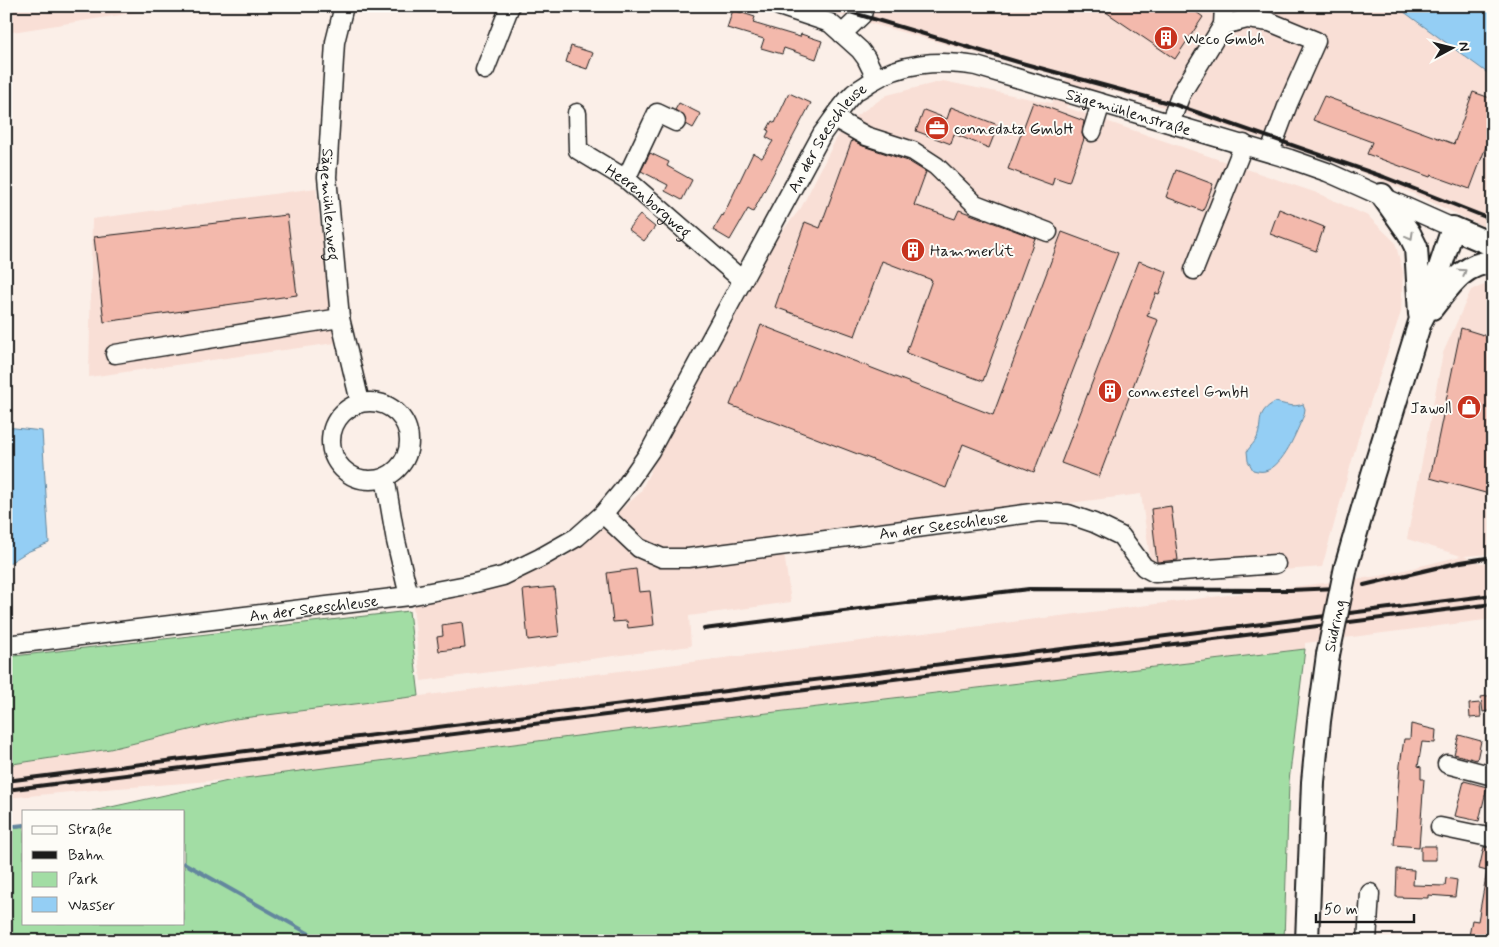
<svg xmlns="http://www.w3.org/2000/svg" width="1499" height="947" viewBox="0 0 1499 947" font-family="Mynerve,sans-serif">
<rect width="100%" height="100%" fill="#fbefe8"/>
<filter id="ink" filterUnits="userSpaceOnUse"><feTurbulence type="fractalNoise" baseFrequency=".02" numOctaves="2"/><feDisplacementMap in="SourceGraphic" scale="10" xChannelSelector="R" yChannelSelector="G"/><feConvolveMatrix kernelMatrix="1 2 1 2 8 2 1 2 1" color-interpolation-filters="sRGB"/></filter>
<g filter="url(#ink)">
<!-- built -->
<path fill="#f9dfd6" d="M6 6H158V9L6 33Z
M808 6H1396L1493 77V231L1412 193 1336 162 1104 88 1065 107 1317 193 1368 216 1395 242 1403 272 1401 312 1358 439 1322 567 1153 580 1141 494 782 539 791 602 689 616 691 646 421 681 413 606 491 589 566 557 640 493 742 280 801 208 835 141 850 120 887 95 943 81 1051 103 1067 78Z
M316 188 335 343 89 377 92 219Z
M1493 282V554L1464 556 1481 563 1493 562V619L1305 643V649L625 730 237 779 92 790 6 798V765L110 749 235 719 1380 576 1461 556 1407 539 1443 353 1471 290Z"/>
<!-- green -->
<path fill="#a2dda4" stroke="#5f7c60" d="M409 611 419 696 235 719 110 749 6 765V657Z
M1305 649 1289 781 1284 941H6V829L24 826V923H184V811H93L237 779 625 730Z"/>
<!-- water -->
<path fill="#94cef4" stroke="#64879e" d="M1396 6H1493V77Z
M1275 402C1285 404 1293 408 1303 404L1305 409 1304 415C1296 432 1284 466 1265 471 1261 472 1257 471 1253 470L1248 461 1247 451C1250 447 1255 442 1257 438 1263 422 1255 413 1275 402Z
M6 427 42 431 49 543 27 552 6 565Z"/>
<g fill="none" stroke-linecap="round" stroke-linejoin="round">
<!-- stream -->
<path stroke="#64879e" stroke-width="4" d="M6 827 24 825
M184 863 322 941"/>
</g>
<!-- building -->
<path fill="#f3b9ac" stroke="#1c1c1c" d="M1097 6H1188L1203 17 1175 59Z
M733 10 755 17 753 23 800 37 801 34 822 41 816 59 784 48 782 54 761 48 764 39 727 28Z
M571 46 593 53 587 69 566 62Z
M1473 92 1493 99V128L1470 189 1431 175 1430 177 1367 154 1372 142 1313 120 1324 96 1454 144Z
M789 93 811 103 753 212 748 209 730 240 713 230 722 215 723 216 753 153 762 158 773 141 766 137 769 131 767 130 772 121 775 123Z
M1033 102 1084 121 1082 134 1084 139 1069 182 1054 177 1052 185 1008 169Z
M679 103 701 114 693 128 686 124 684 116 675 110Z
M951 107 998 125 989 148 954 134 951 144 916 131 924 110 947 119Z
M852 140 863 146 908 161 926 172 914 205 955 219 959 210 1035 238 983 381 906 353 932 280 882 261 855 336 775 307 805 222 820 228Z
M650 153 669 162 667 166 692 180 682 200 665 191 668 185 641 171Z
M1176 170 1213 184 1203 211 1166 197Z
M1279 209 1324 227 1316 251 1270 234Z
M287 215 297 295 104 322 94 237Z
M640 215 655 227 644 241 628 229Z
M1062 232 1118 253 1034 472 963 444 946 488 730 405 761 325 993 415Z
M1139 261 1167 272 1159 294 1156 293 1147 316 1158 320 1099 477 1061 463Z
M1461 328 1493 338V495L1430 478Z
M1171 506 1178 560 1157 562 1151 509Z
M636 569 639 592 650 591 654 625 628 628 627 621 613 622 607 573Z
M554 587 559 636 528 640 523 590Z
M462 622 465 648 439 651 437 637 443 636 442 625Z
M1493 695V710L1483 712 1481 697Z
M1480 703 1481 717 1470 718 1469 704Z
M1411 724 1436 730 1435 743 1422 742 1418 766 1421 767V779H1424L1419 847 1394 845 1400 765 1404 739H1410Z
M1459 735 1481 741 1477 760 1454 754Z
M1464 781 1487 787 1479 821 1455 816Z
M1421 846H1436V860H1421Z
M1484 847 1493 848V920L1488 941H1468L1472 920 1478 921 1487 871 1479 869Z
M1397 869 1414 870 1413 885 1445 886 1446 878 1457 880 1455 897 1428 895V898L1396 897Z"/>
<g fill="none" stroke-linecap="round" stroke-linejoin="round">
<!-- minor casing -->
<g stroke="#1c1c1c" stroke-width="21">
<g id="minor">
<path id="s1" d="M344 6 335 42 327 177 340 318 360 402"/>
<path d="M779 6 830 23 860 50 866 58 876 78"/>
<path d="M1223 25 1224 6"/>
<path d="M842 34 862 15 864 6"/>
<path d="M485 70 510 6"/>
<path id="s2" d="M577 113 578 150 626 179 742 280"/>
<path d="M834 118 866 136 913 151 936 166 975 204 1048 232"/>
<path d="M1170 123 1181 94 1223 25 1247 19 1270 22 1316 41 1288 104 1270 152"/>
<path d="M1092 132 1101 103"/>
<path d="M626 179 657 113 676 122"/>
<path d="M1194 270 1244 144"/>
<path d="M115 354 340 318"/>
<circle cx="370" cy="441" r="39"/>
<path d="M385 477 396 541 409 596"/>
<path id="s3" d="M603 514 639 548 662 558H688L1039 512 1068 514 1094 523 1121 536 1144 567 1155 573 1276 564"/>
<path id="s4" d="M6 645 409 596 467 585 503 576 540 558 577 537 603 514 623 490 650 451 822 134C832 121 841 106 853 94 857 90 864 87 869 83 902 62 938 60 976 66L1290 159 1327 172 1453 228"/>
<path d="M1447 764 1493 776"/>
<path d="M1440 827 1493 838"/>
<path d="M1367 941 1370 893"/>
</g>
</g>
<!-- major casing -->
<g stroke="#1c1c1c" stroke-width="26">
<path id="major" d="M1382 195 1409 233 1416 247 1420 314
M1432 308C1449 287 1463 263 1493 262
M1346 567 1372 477 1420 322 1426 310 1453 228 1493 245
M1307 941 1313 782 1319 721 1328 655"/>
</g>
<!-- minor -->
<use href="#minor" stroke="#fdfcf7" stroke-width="18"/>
<!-- major -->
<use href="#major" stroke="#fdfcf7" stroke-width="22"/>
<!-- rail -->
<path stroke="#1c1c1c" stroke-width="4" d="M830 6 1018 62 1176 105 1384 177 1493 220
M1364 585 1461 562 1493 557
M909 603 1029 589 1290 590 1338 588
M704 629 914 602
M6 781 1493 595
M6 790 1493 604"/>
<!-- major-bridge casing -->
<g stroke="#1c1c1c" stroke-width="26" stroke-linecap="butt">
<g id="major-bridge">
<path id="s5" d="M1328 655 1346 567"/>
</g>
</g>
<!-- major-bridge -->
<use href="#major-bridge" stroke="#fdfcf7" stroke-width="22"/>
</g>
<!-- one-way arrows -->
<defs><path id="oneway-chevron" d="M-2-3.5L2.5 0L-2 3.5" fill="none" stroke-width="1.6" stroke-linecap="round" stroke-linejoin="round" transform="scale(1.25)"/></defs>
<g stroke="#989794">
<use href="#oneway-chevron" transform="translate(1410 236) rotate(61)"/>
<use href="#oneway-chevron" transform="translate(1463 272) rotate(-34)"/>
</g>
</g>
<!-- icons -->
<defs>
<g id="building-disc" transform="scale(1.25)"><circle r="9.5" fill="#c8321e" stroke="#fdfcf7"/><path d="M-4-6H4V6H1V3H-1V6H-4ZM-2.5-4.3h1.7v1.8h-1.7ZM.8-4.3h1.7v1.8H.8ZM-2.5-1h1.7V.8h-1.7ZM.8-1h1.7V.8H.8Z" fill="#fff"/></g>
<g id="office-disc" transform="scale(1.25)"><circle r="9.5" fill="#c8321e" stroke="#fdfcf7"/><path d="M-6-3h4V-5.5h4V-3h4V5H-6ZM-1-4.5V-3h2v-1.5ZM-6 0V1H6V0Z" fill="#fff"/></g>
<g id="shop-disc" transform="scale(1.25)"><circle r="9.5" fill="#c8321e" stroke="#fdfcf7"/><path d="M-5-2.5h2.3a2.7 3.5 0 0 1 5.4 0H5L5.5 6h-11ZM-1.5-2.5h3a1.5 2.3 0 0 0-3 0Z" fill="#fff"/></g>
</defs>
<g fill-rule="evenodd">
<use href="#building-disc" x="1166" y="38"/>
<use href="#office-disc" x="937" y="128"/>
<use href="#building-disc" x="913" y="250"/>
<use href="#building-disc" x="1110" y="391"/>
<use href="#shop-disc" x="1469" y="407"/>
</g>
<g text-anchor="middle" stroke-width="4" stroke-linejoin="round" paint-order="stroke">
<!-- poi labels -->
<g font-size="16" fill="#1c1c1c" stroke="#fdfcf7" text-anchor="start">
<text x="1184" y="44">Weco Gmbh</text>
<text x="954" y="134">connedata GmbH</text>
<text x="930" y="256">Hammerlit</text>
<text x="1128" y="397">connesteel GmbH</text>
<text x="1452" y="413" text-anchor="end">Jawoll</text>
</g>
<!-- street labels -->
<g font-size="16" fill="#1c1c1c" stroke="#fdfcf7">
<text dy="6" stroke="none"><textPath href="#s4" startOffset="1400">Sägemühlenstraße</textPath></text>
<text dy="6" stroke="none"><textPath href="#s4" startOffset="1060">An der Seeschleuse</textPath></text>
<text dy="6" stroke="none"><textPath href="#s2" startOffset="124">Heerenborgweg</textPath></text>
<text dy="6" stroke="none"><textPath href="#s1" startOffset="200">Sägemühlenweg</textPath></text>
<text dy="6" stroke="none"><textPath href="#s3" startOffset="358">An der Seeschleuse</textPath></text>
<text dy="6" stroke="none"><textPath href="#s4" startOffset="310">An der Seeschleuse</textPath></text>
<text dy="6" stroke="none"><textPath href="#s5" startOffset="30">Südring</textPath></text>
</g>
</g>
<!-- margin -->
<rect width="1499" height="947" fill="none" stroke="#fdfcf7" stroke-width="25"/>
<rect x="12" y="12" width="1474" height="922" fill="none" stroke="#1c1c1c" stroke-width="2" filter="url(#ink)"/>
<!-- legend -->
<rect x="22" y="810" width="162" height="115" fill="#fdfcf7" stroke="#a3a29f"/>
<rect x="32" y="826" width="25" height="8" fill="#fdfcf7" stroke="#a3a29f"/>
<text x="68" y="834" font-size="15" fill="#1c1c1c">Straße</text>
<rect x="32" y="851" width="25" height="8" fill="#1c1c1c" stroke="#a3a29f"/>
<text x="68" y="860" font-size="15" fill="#1c1c1c">Bahn</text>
<rect x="32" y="872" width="25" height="15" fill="#a2dda4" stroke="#a3a29f"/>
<text x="68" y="884" font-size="15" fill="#1c1c1c">Park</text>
<rect x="32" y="897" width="25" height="15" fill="#94cef4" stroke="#a3a29f"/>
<text x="68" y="910" font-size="15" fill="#1c1c1c">Wasser</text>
<!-- north arrow -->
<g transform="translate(1452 48) rotate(83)" stroke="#fdfcf7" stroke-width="4" paint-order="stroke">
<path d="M0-4L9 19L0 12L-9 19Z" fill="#1c1c1c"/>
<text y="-8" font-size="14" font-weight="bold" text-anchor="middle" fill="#1c1c1c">N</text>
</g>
<!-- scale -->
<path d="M1316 914v8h98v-8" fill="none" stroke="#1c1c1c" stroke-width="2.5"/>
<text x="1324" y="914" font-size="15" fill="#1c1c1c" stroke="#fdfcf7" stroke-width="4" paint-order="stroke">50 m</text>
</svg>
